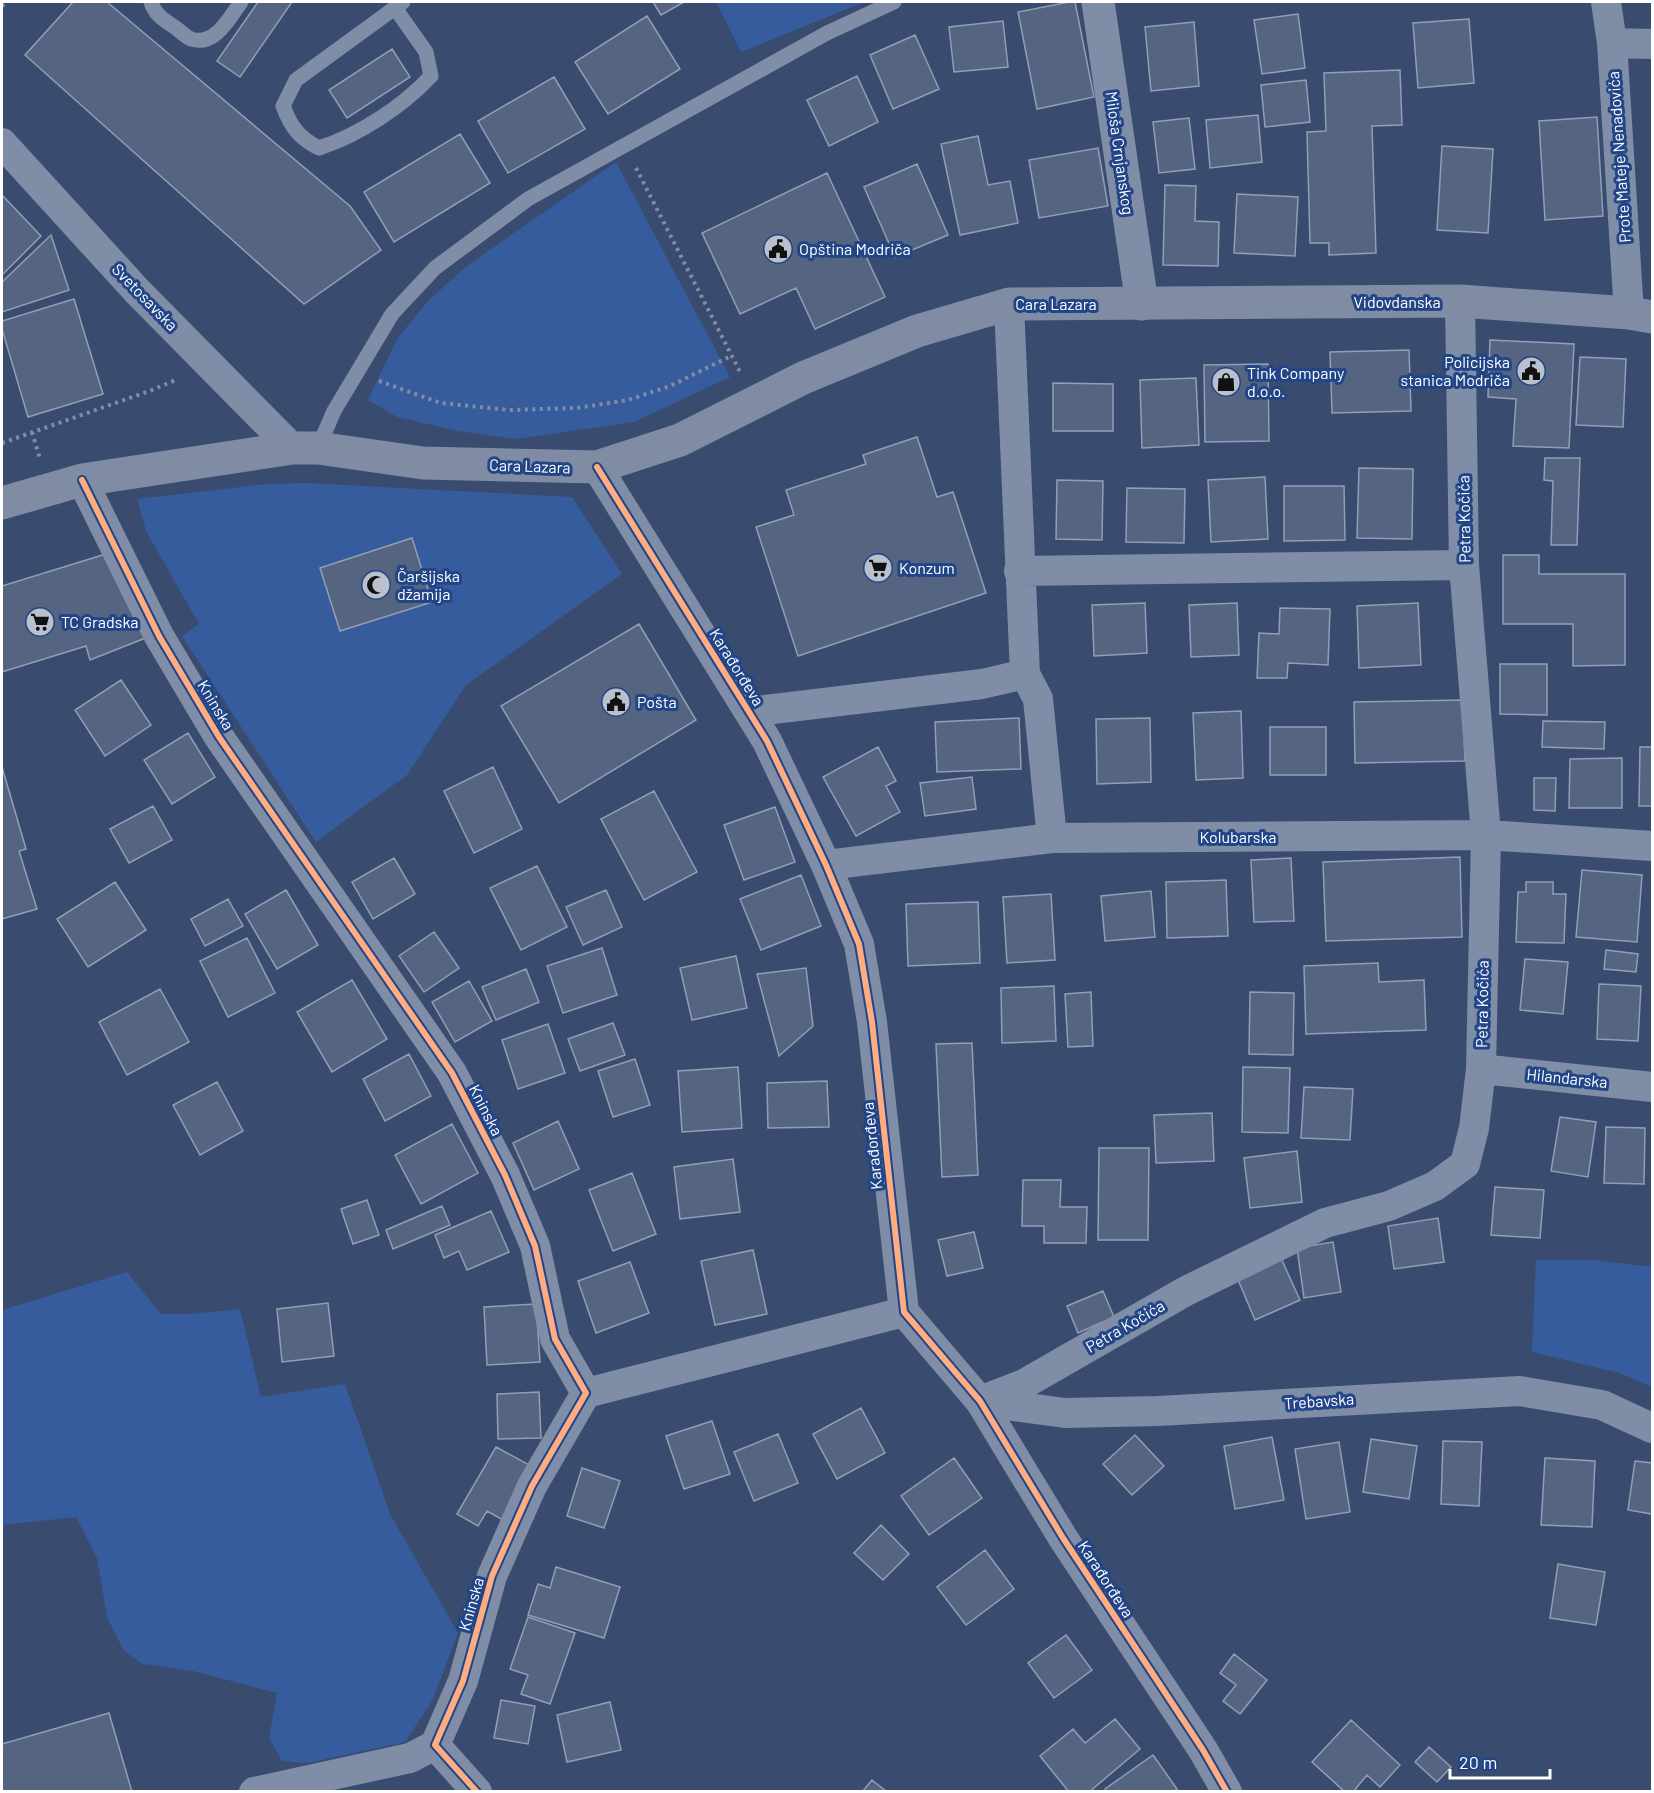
<svg xmlns="http://www.w3.org/2000/svg" width="1654" height="1793" viewBox="0 0 1654 1793" font-family="Barlow,sans-serif">
<rect width="100%" height="100%" fill="#394c70"/>
<!-- green -->
<path fill="#375c9d" d="M716 2H864L741 52Z
M616 162 730 377 634 422 516 439 458 431 397 417 368 400 397 339 428 301 468 265Z
M306 483 572 497 622 574 466 685 407 775 316 842 182 636 199 624 146 531 137 499 268 484Z
M1536 1260H1593L1652 1267V1387L1620 1373 1532 1352Z
M127 1272 161 1314H190L240 1309 261 1397 345 1384 390 1514 458 1633 432 1701 405 1742 308 1763 282 1761 269 1738 277 1693 193 1671 143 1664 124 1651 107 1617 97 1558 76 1517 2 1525V1310Z"/>
<!-- building -->
<path fill="#556480" stroke="#939eb4" stroke-width="1.5" d="M73 2H107L350 206 381 250 304 304 25 55Z
M258 2H292L240 77 217 61Z
M653 2H684L661 15Z
M1069 2H1075L1094 97 1037 109 1018 12Z
M1298 14 1305 68 1262 74 1254 20Z
M647 16 680 69 608 114 575 62Z
M1469 19 1474 83 1418 88 1413 23Z
M1003 21 1008 67 954 72 949 27Z
M1194 22 1199 86 1151 91 1145 27Z
M915 35 939 89 893 109 870 55Z
M392 49 410 77 347 118 329 90Z
M1400 70 1402 125 1372 126 1376 253 1329 255V243H1310L1307 132 1326 131 1324 73Z
M857 76 878 122 829 146 807 100Z
M554 77 585 129 508 173 478 121Z
M1306 80 1310 122 1265 127 1261 85Z
M1258 115 1262 162 1210 168 1206 120Z
M1597 117 1603 216 1545 220 1539 121Z
M1189 118 1195 169 1159 173 1153 122Z
M460 134 490 183 394 242 364 192Z
M978 136 988 185 1010 181 1018 223 960 235 941 144Z
M1442 146 1493 149 1488 233 1437 230Z
M1098 148 1108 206 1039 218 1029 160Z
M917 164 948 235 895 257 864 187Z
M827 173 885 297 815 329 796 288 740 314 702 233Z
M1165 185 1196 186 1195 221 1219 222 1218 266 1163 265Z
M1237 194 1298 197 1295 256 1234 253Z
M2 195 41 236 2 275Z
M51 235 69 290 2 312V282Z
M74 299 103 394 28 417 2 329V321Z
M1490 340 1574 344 1569 448 1513 446 1516 399 1488 397Z
M1409 350 1411 411 1332 413 1330 352Z
M1580 357 1626 359 1623 427 1576 425Z
M1268 364 1269 441 1205 442 1204 365Z
M1196 378 1199 445 1142 448 1140 380Z
M1053 383 1113 384V431H1053Z
M917 437 937 497 953 492 986 593 798 656 756 527 794 515 786 490 866 464 863 455Z
M1545 458H1580L1577 545H1551L1553 481 1544 480Z
M1359 468 1413 469 1412 539 1357 538Z
M1265 477 1268 539 1211 542 1208 480Z
M1057 480 1103 481 1102 540 1056 539Z
M1284 486H1344L1345 540 1284 541Z
M1127 488 1185 489 1184 543 1126 542Z
M412 538 432 602 340 631 320 568Z
M106 554 153 635 90 660 86 646 2 672V586Z
M1503 555H1539V574H1625V665L1573 666V624H1503Z
M1145 603 1147 653 1094 656 1092 605Z
M1237 603 1239 655 1191 657 1189 605Z
M1418 603 1421 665 1359 668 1357 606Z
M1280 608 1330 609 1328 665 1288 663 1287 678H1257L1259 633 1279 634Z
M639 624 696 720 559 803 501 706Z
M1500 664H1547V715L1500 714Z
M121 680 151 725 105 756 75 710Z
M1463 700 1465 761 1355 763 1354 702Z
M1241 711 1243 778 1196 780 1193 713Z
M1019 718 1021 769 937 772 935 722Z
M1150 718 1151 782 1097 784 1096 719Z
M1543 721 1605 722 1604 749 1542 747Z
M1270 727H1326V775H1270Z
M188 733 215 777 172 804 144 760Z
M878 747 896 781 886 786 900 812 856 836 823 777Z
M1640 747H1652V806H1639Z
M1622 758V808H1569L1570 759Z
M2 767 26 849 19 851 37 909 2 919Z
M493 767 522 829 474 853 444 791Z
M972 777 976 809 925 816 920 783Z
M1534 778H1556L1555 811 1534 810Z
M654 791 697 872 644 900 601 819Z
M153 806 172 840 129 863 110 829Z
M775 807 795 862 744 880 724 825Z
M1460 857 1462 937 1326 941 1323 862Z
M394 858 415 894 373 919 352 882Z
M1291 858 1294 921 1254 922 1251 860Z
M537 866 567 927 521 950 490 888Z
M1582 870 1642 875 1637 942 1576 937Z
M801 875 821 926 761 950 740 899Z
M1226 880 1228 936 1167 938 1166 882Z
M115 882 146 930 88 967 57 919Z
M1526 882H1553V894H1566L1564 943 1516 942 1518 892H1526Z
M286 890 318 945 277 969 245 914Z
M606 890 622 927 583 945 566 907Z
M1151 891 1155 937 1105 941 1101 896Z
M1051 894 1055 960 1007 963 1003 897Z
M228 899 243 926 205 946 191 919Z
M978 902 980 963 908 966 906 904Z
M434 932 459 968 424 992 399 956Z
M247 938 275 993 228 1017 200 961Z
M602 948 617 995 563 1013 547 966Z
M1606 950 1638 954 1636 972 1604 969Z
M736 956 747 1008 692 1020 680 968Z
M1525 959 1568 962 1563 1014 1520 1010Z
M1378 963 1379 982 1424 980 1426 1030 1306 1034 1304 966Z
M806 968 813 1026 779 1056 757 974Z
M526 969 539 1002 496 1020 482 987Z
M352 980 387 1039 332 1072 297 1012Z
M469 981 492 1021 455 1042 432 1002Z
M1599 984 1641 986 1638 1041 1597 1039Z
M1054 986 1056 1041 1002 1043 1001 988Z
M160 989 189 1042 127 1075 99 1022Z
M1091 992 1093 1046 1068 1047 1065 994Z
M1250 992 1294 993 1293 1055 1249 1054Z
M613 1023 625 1055 580 1071 568 1039Z
M548 1024 565 1073 518 1089 502 1040Z
M972 1043 978 1175 942 1177 936 1044Z
M409 1054 431 1096 385 1121 363 1079Z
M635 1059 650 1105 613 1117 598 1071Z
M738 1067 742 1128 682 1132 678 1071Z
M1243 1067 1290 1068 1288 1133 1242 1132Z
M827 1081 829 1127 768 1128 767 1083Z
M217 1082 243 1131 200 1155 173 1105Z
M1304 1087 1353 1089 1350 1140 1301 1138Z
M1212 1113 1214 1161 1156 1163 1154 1115Z
M1560 1117 1596 1122 1588 1177 1551 1171Z
M558 1121 579 1169 534 1190 513 1143Z
M452 1124 478 1173 421 1204 395 1155Z
M1606 1127 1645 1128 1644 1184 1604 1183Z
M1099 1148H1149L1148 1240H1098Z
M1297 1151 1302 1202 1250 1208 1244 1158Z
M733 1159 740 1212 680 1219 674 1167Z
M632 1173 656 1234 613 1251 589 1190Z
M1023 1180H1061L1060 1207H1087L1086 1243H1044V1226H1022Z
M1495 1187 1544 1190 1540 1238 1491 1235Z
M367 1200 379 1235 353 1244 341 1209Z
M442 1206 450 1225 393 1249 386 1230Z
M491 1211 509 1252 467 1270 459 1251 444 1258 435 1235Z
M1438 1218 1444 1262 1394 1269 1388 1226Z
M974 1232 983 1268 947 1276 938 1240Z
M1333 1242 1341 1292 1304 1298 1297 1248Z
M753 1250 767 1314 715 1325 701 1261Z
M1280 1256 1300 1300 1255 1320 1236 1275Z
M630 1262 649 1313 596 1333 578 1281Z
M1103 1291 1114 1317 1078 1333 1067 1306Z
M328 1303 334 1356 282 1362 277 1309Z
M536 1304 540 1362 487 1365 484 1307Z
M539 1392 541 1438 498 1439 497 1394Z
M861 1408 885 1453 837 1479 813 1434Z
M712 1421 730 1474 684 1489 666 1436Z
M778 1434 798 1483 754 1501 734 1452Z
M1135 1435 1164 1466 1132 1495 1103 1464Z
M1272 1437 1284 1500 1235 1509 1224 1446Z
M1371 1439 1417 1446 1409 1499 1363 1492Z
M1443 1441 1482 1442 1479 1506 1441 1504Z
M1339 1442 1350 1512 1306 1519 1295 1449Z
M496 1447 533 1467 503 1520 487 1511 478 1526 457 1514Z
M954 1458 982 1498 929 1535 901 1496Z
M1545 1458 1595 1461 1592 1527 1541 1525Z
M1635 1461 1652 1463V1514L1628 1510Z
M582 1468 620 1481 604 1528 567 1516Z
M881 1525 909 1554 883 1580 854 1553Z
M985 1550 1014 1589 966 1625 937 1587Z
M1558 1564 1605 1572 1596 1625 1550 1618Z
M556 1567 620 1587 604 1638 528 1615 538 1584 550 1588Z
M528 1617 575 1633 550 1704 521 1694 528 1675 510 1669Z
M1066 1635 1092 1670 1054 1698 1028 1663Z
M1234 1654 1267 1680 1240 1714 1223 1701 1236 1685 1220 1673Z
M501 1700 535 1706 528 1744 494 1738Z
M610 1702 621 1750 567 1762 557 1715Z
M109 1713 132 1792H2V1744Z
M1115 1719 1140 1749 1089 1792H1069L1040 1756 1073 1729 1085 1743Z
M1351 1720 1400 1765 1380 1787 1367 1775 1353 1792H1345L1312 1762Z
M1429 1747 1451 1767 1437 1782 1415 1762Z
M1153 1755 1177 1789 1173 1792H1107L1105 1789Z
M872 1780 887 1792H862Z"/>
<g fill="none" stroke-linecap="round" stroke-linejoin="round">
<!-- path -->
<path stroke="#808da6" stroke-width="4" stroke-dasharray="3 4.5" stroke-linecap="butt" d="M2 6 7 2
M636 168 740 372
M379 381 441 403 509 410 577 408 628 400 670 386 731 356
M32 432 40 459
M2 443 152 390 178 379"/>
<!-- service -->
<path stroke="#808da6" stroke-width="15" d="M151 2C155 15 164 20 176 28 180 31 186 37 191 39 215 47 230 17 241 2
M395 8 426 52 431 76C402 107 359 135 319 148 299 138 291 127 283 106L296 80 403 2
M318 448 334 411 392 314 435 268 528 199 827 33 894 2"/>
<!-- minor -->
<path stroke="#808da6" stroke-width="30" d="M1606 2 1612 43 1629 313
M1612 43 1652 44
M2 143 137 291 292 448
M597 467 767 741 826 865 859 944 872 1022 904 1312 980 1401 1063 1538 1203 1750 1227 1792
M82 480 159 636 219 737 452 1073 505 1175 535 1246 555 1339 586 1393 532 1486 492 1576 463 1681 435 1745 477 1792
M1019 571 1464 565
M1025 674 1038 699 1052 838
M749 712 982 684 1025 674 1009 304
M826 865 1052 838 1486 835 1652 846
M1481 1069 1652 1087
M586 1393 904 1312
M980 1401 1024 1384 1186 1291 1325 1223 1389 1206 1435 1186 1465 1164 1474 1128 1481 1069 1486 835 1464 565 1460 301
M983 1402 1065 1413 1158 1411 1520 1391 1602 1405 1652 1428
M254 1792 410 1758 435 1745"/>
<!-- tertiary -->
<path stroke="#808da6" stroke-width="33" d="M1098 2 1142 304"/>
<!-- primary -->
<path stroke="#7f8ca3" stroke-width="33" d="M2 503 82 480 292 448H318L423 463 597 467 680 440 803 378 917 331 1009 304 1460 301 1629 313 1652 317"/>
<!-- cycleway casing -->
<g stroke="#224587" stroke-width="10">
<path id="cycleway" d="M597 467 767 741 826 865 859 944 872 1022 904 1312 980 1401 1063 1538 1203 1750 1227 1792
M82 480 159 636 219 737 452 1073 505 1175 535 1246 555 1339 586 1393 532 1486 492 1576 463 1681 435 1745 477 1792"/>
</g>
<!-- cycleway -->
<use href="#cycleway" stroke="#ffac80" stroke-width="6"/>
</g>
<!-- icons -->
<defs>
<g id="civic-disc" transform="scale(1.5)"><circle r="9.5" fill="#bac0cd" stroke="#224587"/><path d="M-.6-6.5H3V-4.5H.6V-3L4-1V1h2V6H-6V1h2V-1L-.6-3ZM-1.2 2.5V6h2.4V2.5Z" fill="#111"/></g>
<g id="shop-disc" transform="scale(1.5)"><circle r="9.5" fill="#bac0cd" stroke="#224587"/><path d="M-5-2.5h2.3a2.7 3.5 0 0 1 5.4 0H5L5.5 6h-11ZM-1.5-2.5h3a1.5 2.3 0 0 0-3 0Z" fill="#111"/></g>
<g id="supermarket-disc" transform="scale(1.5)"><circle r="9.5" fill="#bac0cd" stroke="#224587"/><path d="M-6-5.5h2.5l.6 2H6L4.5 2H-2.5L-4.4-4H-6ZM-1.5 3.2a1.3 1.3 0 1 0 .1 0ZM3 3.2a1.3 1.3 0 1 0 .1 0Z" fill="#111"/></g>
<g id="mosque-disc" transform="scale(1.5)"><circle r="9.5" fill="#bac0cd" stroke="#224587"/><path d="M3.5-4.9A6 6 0 1 0 3.5 4.9A5 5 0 1 1 3.5-4.9Z" fill="#111"/></g>
</defs>
<g fill-rule="evenodd">
<use href="#civic-disc" x="778" y="249"/>
<use href="#civic-disc" x="1531" y="371"/>
<use href="#shop-disc" x="1226" y="382"/>
<use href="#supermarket-disc" x="878" y="568"/>
<use href="#mosque-disc" x="376" y="585"/>
<use href="#supermarket-disc" x="40" y="622"/>
<use href="#civic-disc" x="616" y="702"/>
</g>
<g text-anchor="middle" stroke-width="6" stroke-linejoin="round" paint-order="stroke">
<!-- street labels -->
<g font-size="16" fill="#fff" stroke="#224587">
<text transform="translate(1120 153) rotate(82)" y="6">Miloša Crnjanskog</text>
<text transform="translate(1619 157) rotate(-94)" y="6">Prote Mateje Nenadovića</text>
<text transform="translate(145 297) rotate(46)" y="6">Svetosavska</text>
<text x="1397" y="308">Vidovdanska</text>
<text x="1056" y="310">Cara Lazara</text>
<text transform="translate(530 466) rotate(2)" y="6">Cara Lazara</text>
<text transform="translate(1464 519) rotate(-91)" y="6">Petra Kočića</text>
<text transform="translate(737 667) rotate(58)" y="6">Karađorđeva</text>
<text transform="translate(216 705) rotate(59)" y="6">Kninska</text>
<text x="1238" y="843">Kolubarska</text>
<text transform="translate(1482 1004) rotate(-89)" y="6">Petra Kočića</text>
<text transform="translate(1567 1078) rotate(6)" y="6">Hilandarska</text>
<text transform="translate(486 1110) rotate(63)" y="6">Kninska</text>
<text transform="translate(872 1146) rotate(-96)" y="6">Karađorđeva</text>
<text transform="translate(1125 1326) rotate(-30)" y="6">Petra Kočića</text>
<text transform="translate(1319 1401) rotate(-4)" y="6">Trebavska</text>
<text transform="translate(1106 1579) rotate(57)" y="6">Karađorđeva</text>
<text transform="translate(471 1604) rotate(-74)" y="6">Kninska</text>
</g>
<!-- poi labels -->
<g font-size="16" fill="#fff" stroke="#224587" text-anchor="start">
<text x="799" y="255">Opština Modriča</text>
<text x="1510" y="368" text-anchor="end">Policijska<tspan x="1510" dy="18">stanica Modriča</tspan></text>
<text x="1247" y="379">Tink Company<tspan x="1247" dy="18">d.o.o.</tspan></text>
<text x="899" y="574">Konzum</text>
<text x="397" y="582">Čaršijska<tspan x="397" dy="18">džamija</tspan></text>
<text x="61" y="628">TC Gradska</text>
<text x="637" y="708">Pošta</text>
</g>
</g>
<!-- border -->
<rect width="1654" height="1793" fill="none" stroke="#ffffff" stroke-width="6"/>
<!-- scale -->
<path d="M1450 1769v9h100v-9" fill="none" stroke="#ffffff" stroke-width="3"/>
<text x="1459" y="1769" font-size="18" fill="#ffffff" stroke="#224587" stroke-width="4.5" paint-order="stroke">20 m</text>
</svg>
